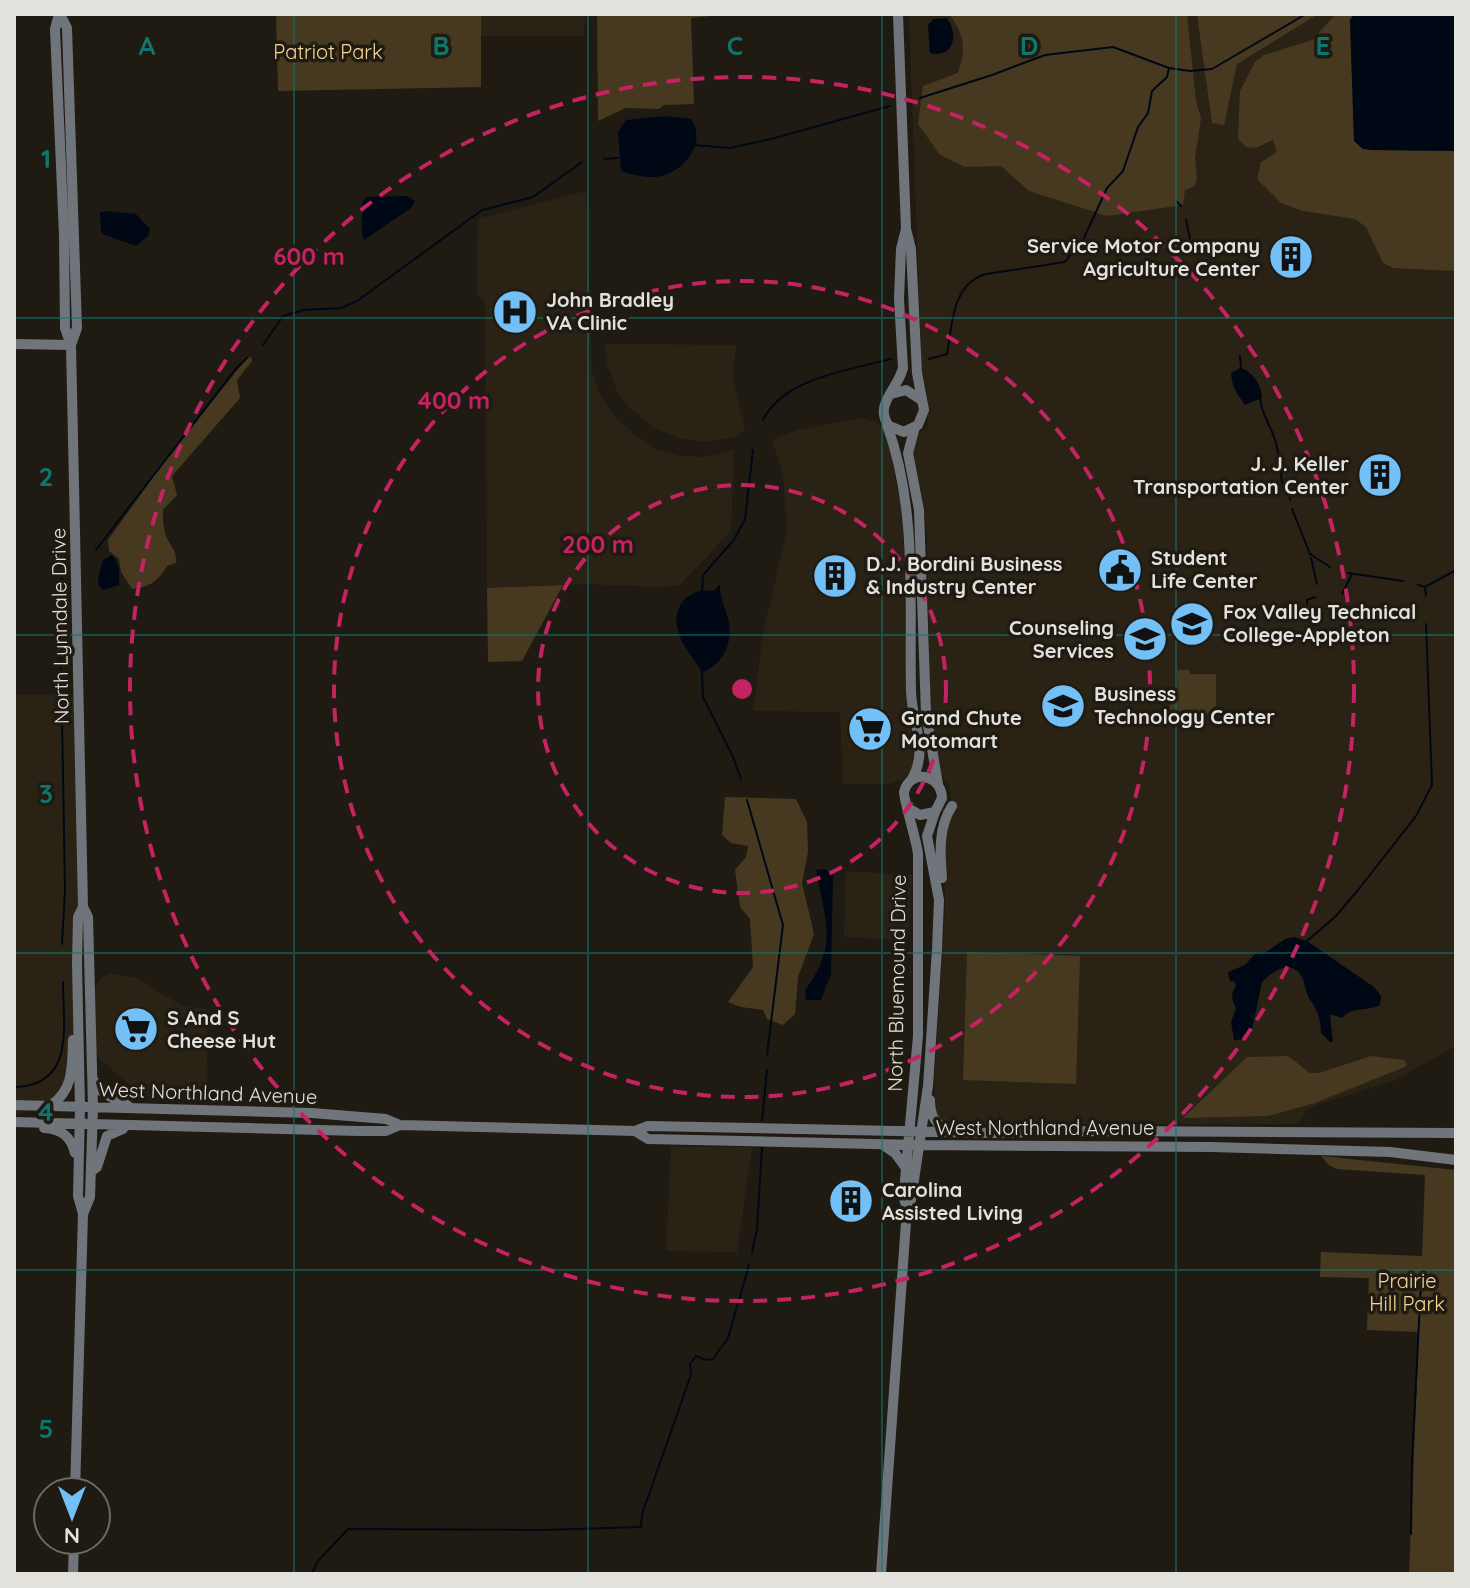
<svg xmlns="http://www.w3.org/2000/svg" width="1470" height="1588" viewBox="0 0 1470 1588" font-family="Quicksand,sans-serif">
<rect width="100%" height="100%" fill="#1f1b13"/>
<!-- built -->
<path fill="#2a2315" d="M481 14H585L584 36H481Z
M909 14H1456V1046L1395 1080 1309 1108 1297 1124H952L943 1122 935 1114 934 1085 945 909V834L952 812 949 786 944 780 935 750 930 710 927 539 923 499 912 455 919 434 928 426 926 386 922 380Z
M586 191 592 372 599 394 615 417 636 436 657 449 681 456 704 457 734 450 731 531 680 585 661 587 584 584 487 588 485 303 477 294 478 219Z
M605 344 736 345 733 373 735 389 745 430 733 437 706 442 679 438 654 428 630 408 618 393 607 364Z
M862 418 878 423 890 448 903 521 907 695 916 752 912 770 908 776 902 780 888 784H843L840 712 753 711 763 633 787 531 783 475 772 440 797 430Z
M14 694 79 695V1029L73 1036 69 1081 49 1106 14 1115Z
M846 871 912 875 908 940 844 937Z
M110 974 137 978 182 1006 206 1009 208 1099 145 1098 95 1055 94 992 100 979Z
M671 1147H752L737 1252 666 1251Z"/>
<!-- green -->
<path fill="#463920" d="M276 14H481V87L278 91Z
M597 14H711V16L691 18 694 104 664 105 659 109 626 108 598 121Z
M949 14H1187L1196 101 1201 118 1195 158 1197 179 1194 186 1185 190 1183 205 1107 216 1029 191 1001 166 965 167 940 155 918 124 923 86 958 73C966 47 965 36 949 14Z
M1197 14H1318L1237 64 1224 125 1212 123Z
M1336 14H1354L1350 20 1354 141 1371 150 1456 151V271L1393 268 1383 263 1366 227 1355 219 1303 211 1281 203 1257 179 1261 162 1277 152 1273 140 1255 148 1246 147 1238 139 1240 91 1255 62 1264 55 1312 40Z
M251 357 252 361 237 380 240 398 172 476 177 495 163 510C163 519 163 530 167 538 172 549 177 551 176 563L167 566C158 581 150 587 132 589L121 572 119 559 109 551 108 540 156 473 246 359Z
M563 585 522 661 488 662 487 588Z
M1177 670H1189L1190 674H1216V705L1209 714 1171 715 1169 699H1178Z
M725 797 796 799 807 822 808 852 802 883 814 934 798 977 795 1014 783 1025 767 1019 763 1010 741 1007 728 1002 753 967 750 919 740 907 735 870 746 857 748 846 731 843 722 835Z
M967 952 1080 956 1076 1084 963 1080Z
M1288 1056 1310 1073H1319L1371 1056 1404 1060 1407 1066 1315 1103 1268 1116 1183 1118 1247 1057Z
M1321 1156 1456 1170V1574H1409L1419 1332 1367 1330 1369 1278 1320 1277 1321 1252 1422 1256 1425 1175 1337 1169 1329 1165Z"/>
<!-- water -->
<path fill="#000815" d="M1354 14H1456V151L1371 150 1363 149 1354 141 1350 20Z
M947 18C959 34 954 59 930 53L928 25 933 19Z
M665 116 691 119C706 141 688 167 665 175 651 180 634 175 621 171L618 132 626 120Z
M407 196 415 201 411 208 364 240 362 235V203L366 197Z
M108 211 136 214 150 229 148 236 136 246 105 235 101 232 100 213Z
M1240 368C1252 370 1262 386 1262 398L1245 405C1237 394 1232 387 1231 373Z
M112 555C120 563 120 575 119 585L104 590 99 586 98 577 103 560Z
M720 584C720 597 723 603 727 615 735 639 725 663 702 673 696 660 683 648 679 634 670 608 687 587 714 591Z
M825 869 833 875 831 974 821 1000H806L805 990C839 946 825 919 816 870Z
M1294 937 1307 941 1374 987 1381 996 1380 1005C1367 1012 1352 1006 1342 1018L1330 1014 1333 1042H1330L1321 1033C1321 1018 1317 1010 1309 998 1305 991 1305 980 1300 974 1288 959 1271 973 1262 982L1251 1034 1245 1039 1234 1040 1231 1022 1236 1008C1232 1000 1230 994 1236 986L1235 982 1230 981 1228 972 1245 965 1255 954 1266 952 1285 939Z"/>
<g fill="none" stroke-linecap="round" stroke-linejoin="round">
<!-- stream -->
<path stroke="#000815" stroke-width="2" d="M920 98 992 75 1045 55 1113 47 1169 68 1190 71 1212 69 1306 14
M694 145 730 148 771 139 890 106
M604 159 618 158
M1177 202 1181 206
M1186 220 1190 239
M263 345 283 316 303 310 341 308 357 301 482 210 533 197 582 162
M1240 356 1241 368
M929 359 947 354C952 326 952 283 986 274L1065 262 1084 238 1107 188 1123 171 1138 127 1148 113 1152 91 1167 77 1169 68
M1260 399C1262 414 1269 423 1274 437 1280 452 1280 467 1282 483L1287 485 1290 500
M763 420C784 378 849 370 891 359
M1292 509 1310 554 1330 567
M96 550 234 371 247 358
M1311 558 1317 584
M1348 573 1403 581
M1418 585 1425 587 1426 596
M1425 587 1456 570
M702 591 703 575 734 540 745 519 753 450
M1342 594 1352 574
M1307 604V600L1315 597
M61 672 60 585 62 577
M702 673 703 697 733 757 741 779
M62 715 65 891 62 944
M747 800 783 925 767 1055
M1307 941 1336 916 1358 890 1416 816 1432 785 1426 624
M14 1087C76 1086 63 1025 63 982
M762 1121 767 1070
M752 1252 757 1229 762 1148
M1411 1534 1412 1460 1421 1283
M312 1574 317 1562 348 1529 541 1530 641 1527 642 1514 691 1375 690 1364 696 1356 706 1360 713 1359 728 1338 749 1265"/>
<!-- secondary -->
<path stroke="#6f757a" stroke-width="10" d="M59 14 55 29 64 235 65 328 71 345 83 907 88 917 93 1107 90 1197 83 1214
M60 14 67 28 77 328 71 345
M898 14 906 229 911 249 917 373 924 410 918 425 904 432 889 426C873 405 898 389 903 368L899 299 901 249 906 229
M14 344 71 345
M891 394 906 390 920 399
M887 425C918 509 909 603 911 691 912 724 929 749 912 779
M915 427 908 453 919 510 926 714 938 784
M942 878C940 854 938 827 952 806
M95 1082C103 1099 118 1097 131 1108
M930 1100C930 1117 935 1123 949 1131
M14 1105 312 1113 386 1119 400 1125
M51 1105C74 1090 72 1065 73 1040
M14 1122 359 1131H386L400 1125 635 1131 648 1126 994 1133 1098 1131 1456 1133
M44 1128C61 1129 71 1136 75 1153
M635 1131 648 1139 919 1145 1211 1147 1390 1152 1456 1160
M883 1145 895 1153 906 1168
M93 1170 97 1167 107 1136 123 1129
M907 1208 911 1200 928 1086 937 949 939 900 927 836 935 812
M75 1492 83 1214 78 1196 80 1107 77 964 78 917 83 907
M73 1574 74 1540
M881 1574 907 1208 904 1199 905 1180 918 1036V854C917 842 903 797 904 792 910 768 941 774 942 798L935 812 920 815 908 808"/>
</g>
<!-- grid -->
<path fill="none" stroke="#0f766e" stroke-width="2" stroke-opacity="0.55" d="M294 14V1574M588 14V1574M882 14V1574M1176 14V1574M14 318H1456M14 635H1456M14 953H1456M14 1270H1456"/>
<!-- distance rings -->
<g fill="none" stroke="#c42261" stroke-width="4" stroke-dasharray="14 10">
<circle cx="742" cy="689" r="204"/>
<circle cx="742" cy="689" r="408"/>
<circle cx="742" cy="689" r="612"/>
</g>
<!-- icons -->
<defs>
<g id="building-disc" transform="scale(2.3)"><circle r="9.5" fill="#73c0f6" stroke="#1f1b13"/><path d="M-4-6H4V6H1V3H-1V6H-4ZM-2.5-4.3h1.7v1.8h-1.7ZM.8-4.3h1.7v1.8H.8ZM-2.5-1h1.7V.8h-1.7ZM.8-1h1.7V.8H.8Z" fill="#111"/></g>
<g id="hospital-disc" transform="scale(2.3)"><circle r="9.5" fill="#73c0f6" stroke="#1f1b13"/><path d="M-5-5h3v3.5h4V-5h3V5h-3V1.5h-4V5h-3Z" fill="#111"/></g>
<g id="civic-disc" transform="scale(2.3)"><circle r="9.5" fill="#73c0f6" stroke="#1f1b13"/><path d="M-.6-6.5H3V-4.5H.6V-3L4-1V1h2V6H-6V1h2V-1L-.6-3ZM-1.2 2.5V6h2.4V2.5Z" fill="#111"/></g>
<g id="university-disc" transform="scale(2.3)"><circle r="9.5" fill="#73c0f6" stroke="#1f1b13"/><path d="M0-5L7-2L0 1L-7-2ZM-4 1L0 2.5L4 1V4Q0 6-4 4Z" fill="#111"/></g>
<g id="supermarket-disc" transform="scale(2.3)"><circle r="9.5" fill="#73c0f6" stroke="#1f1b13"/><path d="M-6-5.5h2.5l.6 2H6L4.5 2H-2.5L-4.4-4H-6ZM-1.5 3.2a1.3 1.3 0 1 0 .1 0ZM3 3.2a1.3 1.3 0 1 0 .1 0Z" fill="#111"/></g>
</defs>
<g fill-rule="evenodd">
<use href="#building-disc" x="1291" y="257"/>
<use href="#hospital-disc" x="515" y="312"/>
<use href="#building-disc" x="1380" y="475"/>
<use href="#civic-disc" x="1120" y="570"/>
<use href="#building-disc" x="835" y="576"/>
<use href="#university-disc" x="1192" y="624"/>
<use href="#university-disc" x="1145" y="639"/>
<use href="#university-disc" x="1063" y="706"/>
<use href="#supermarket-disc" x="870" y="729"/>
<use href="#supermarket-disc" x="136" y="1029"/>
<use href="#building-disc" x="851" y="1201"/>
</g>
<g text-anchor="middle" stroke-width="7" stroke-linejoin="round" paint-order="stroke">
<!-- park labels -->
<g font-size="20" fill="#f9d793" stroke="#1f1b13">
<text x="328" y="59">Patriot Park</text>
<text x="1407" y="1288">Prairie<tspan x="1407" dy="23">Hill Park</tspan></text>
</g>
<!-- poi labels -->
<g font-size="20" font-weight="bold" fill="#e3e1db" stroke="#1f1b13" text-anchor="start">
<text x="1260" y="253" text-anchor="end">Service Motor Company<tspan x="1260" dy="23">Agriculture Center</tspan></text>
<text x="546" y="307">John Bradley<tspan x="546" dy="23">VA Clinic</tspan></text>
<text x="1349" y="471" text-anchor="end">J. J. Keller<tspan x="1349" dy="23">Transportation Center</tspan></text>
<text x="1151" y="565">Student<tspan x="1151" dy="23">Life Center</tspan></text>
<text x="866" y="571">D.J. Bordini Business<tspan x="866" dy="23">&amp; Industry Center</tspan></text>
<text x="1223" y="619">Fox Valley Technical<tspan x="1223" dy="23">College-Appleton</tspan></text>
<text x="1114" y="635" text-anchor="end">Counseling<tspan x="1114" dy="23">Services</tspan></text>
<text x="1094" y="701">Business<tspan x="1094" dy="23">Technology Center</tspan></text>
<text x="901" y="725">Grand Chute<tspan x="901" dy="23">Motomart</tspan></text>
<text x="167" y="1025">S And S<tspan x="167" dy="23">Cheese Hut</tspan></text>
<text x="882" y="1197">Carolina<tspan x="882" dy="23">Assisted Living</tspan></text>
</g>
<!-- street labels -->
<g font-size="20" fill="#e3e1db" stroke="#1f1b13">
<text transform="translate(60 626) rotate(-91)" y="7">North Lynndale Drive</text>
<text transform="translate(897 983) rotate(-89)" y="7">North Bluemound Drive</text>
<text transform="translate(208 1093) rotate(2)" y="7">West Northland Avenue</text>
<text x="1045" y="1135">West Northland Avenue</text>
</g>
</g>
<g font-size="26" text-anchor="middle" font-weight="bold" fill="#0f766e" stroke="#1f1b13" stroke-width="7" stroke-linejoin="round" paint-order="stroke">
<text x="147" y="55">A</text>
<text x="441" y="55">B</text>
<text x="735" y="55">C</text>
<text x="1029" y="55">D</text>
<text x="1323" y="55">E</text>
<text x="46" y="168">1</text>
<text x="46" y="486">2</text>
<text x="46" y="803">3</text>
<text x="46" y="1121">4</text>
<text x="46" y="1438">5</text>
</g>
<circle cx="742" cy="689" r="12" fill="#c42261" stroke="#1f1b13" stroke-width="4"/>
<g font-size="24" text-anchor="middle" font-weight="bold" fill="#c42261" stroke="#1f1b13" stroke-width="7" stroke-linejoin="round" paint-order="stroke">
<text x="309" y="265">600 m</text>
<text x="454" y="409">400 m</text>
<text x="598" y="553">200 m</text>
</g>
<!-- border -->
<rect width="1470" height="1588" fill="none" stroke="#e3e1db" stroke-width="32"/>
<!-- north arrow -->
<g transform="translate(72 1516) rotate(180)"><circle r="38" fill="#1f1b13" stroke="#6d6a63" stroke-width="2"/>
<path d="M0-6L14 30L0 20L-14 30Z" fill="#73c0f6"/>
<text y="-12" font-size="22" font-weight="bold" text-anchor="middle" fill="#e3e1db">N</text>
</g>
</svg>
